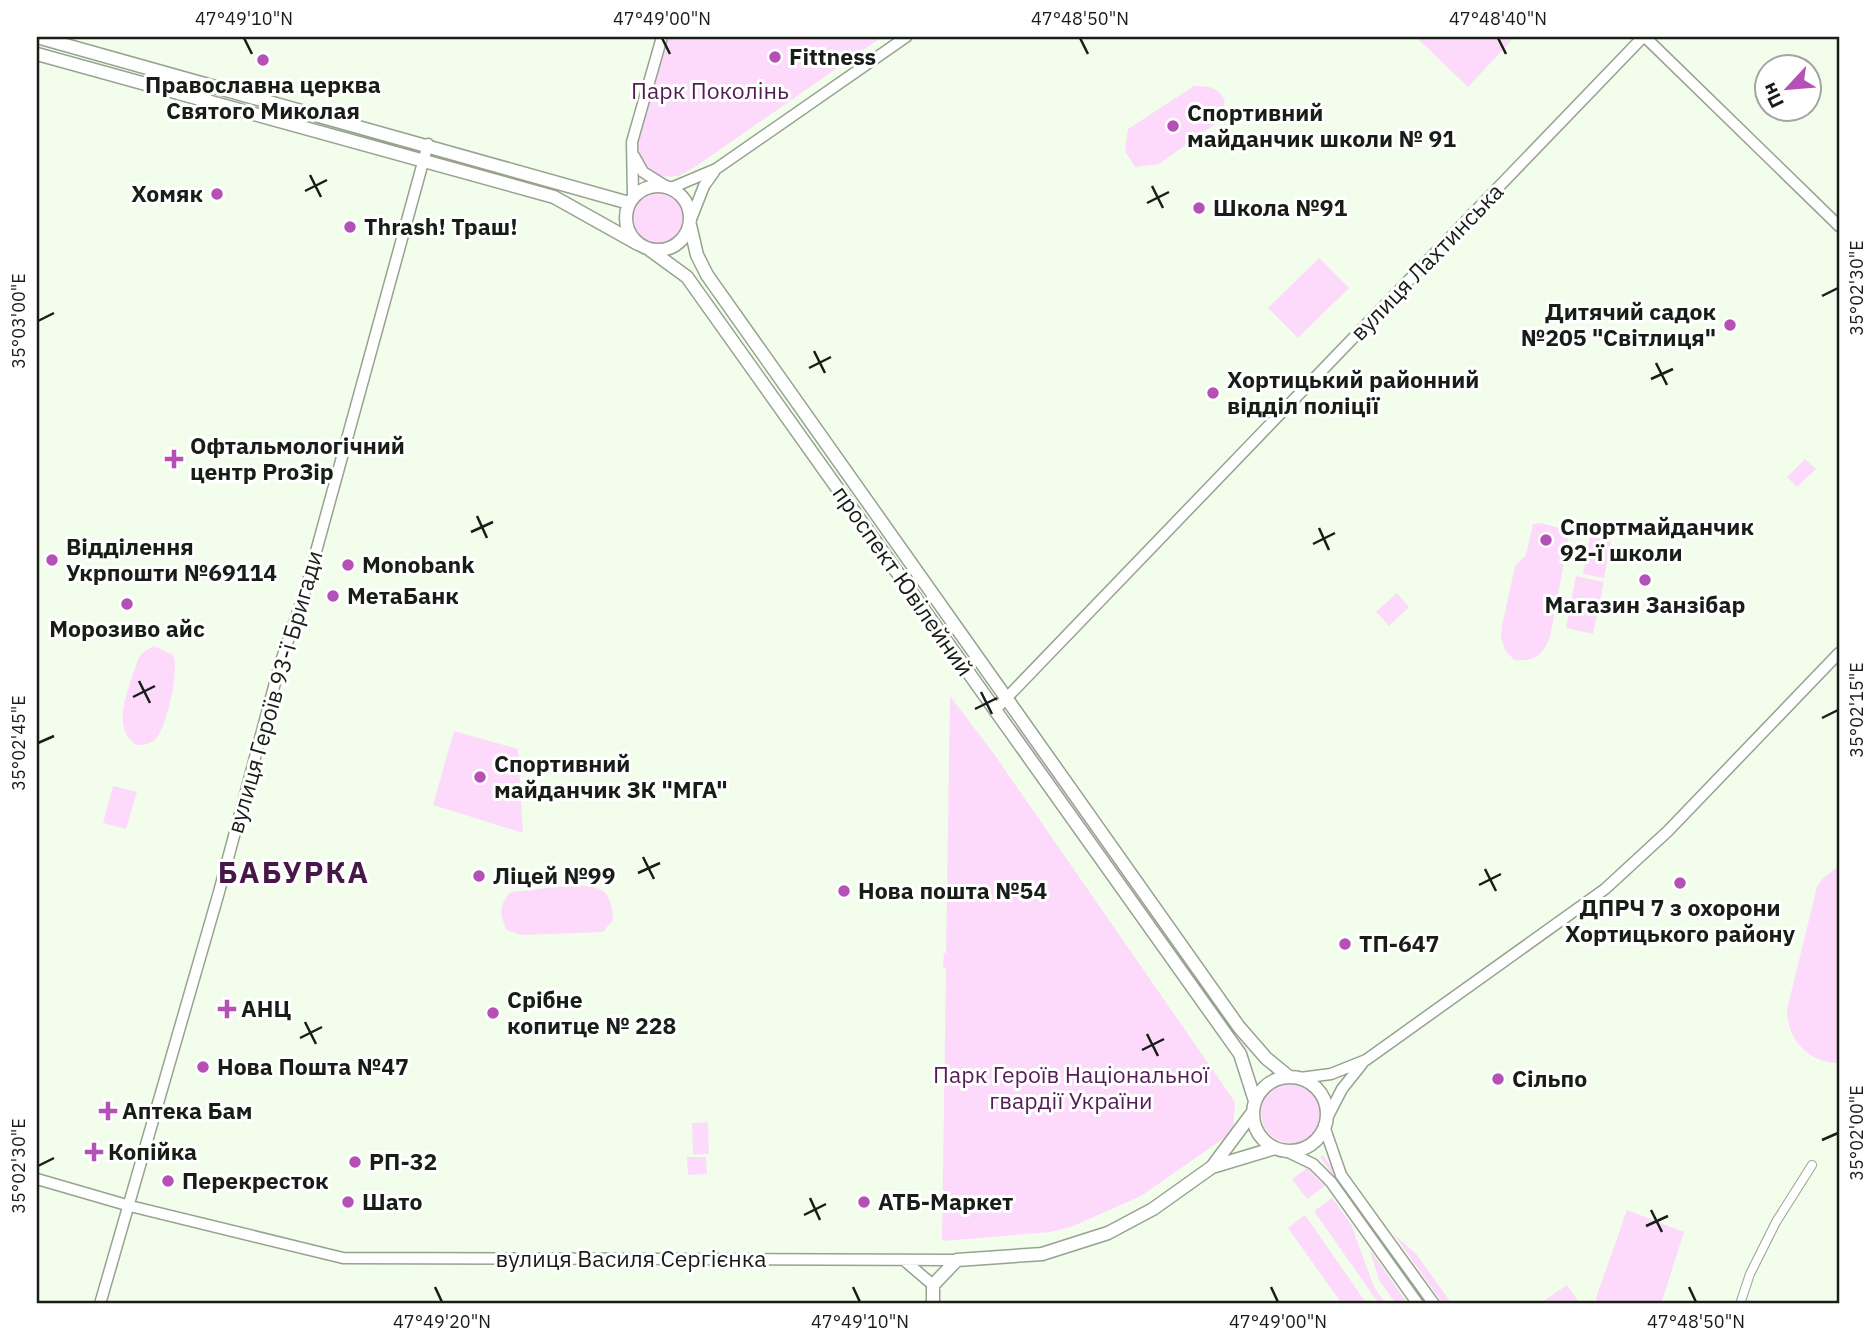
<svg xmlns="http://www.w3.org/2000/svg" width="1876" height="1341" viewBox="0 0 1876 1341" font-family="'IBM Plex Sans',sans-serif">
<rect width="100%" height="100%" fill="#f2feeb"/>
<!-- green -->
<path fill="#fddafc" d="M669 37H882L695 167 679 176 656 177 644 167 636 148Z
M1416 37H1513L1514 38 1468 87Z
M1194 86C1209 86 1218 87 1225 101L1218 122 1159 164 1135 167 1125 151 1128 129Z
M628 217a29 29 0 1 1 58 0a29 29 0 1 1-58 0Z
M1319 258 1349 288 1298 338 1268 308Z
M1805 459 1816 469 1797 487 1787 477Z
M1541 523 1570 531 1550 637C1543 655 1534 662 1514 660L1505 650 1501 638 1502 626 1515 566 1526 555 1533 524Z
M1590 536 1611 540 1604 578 1583 574Z
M1576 576 1604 582 1593 634 1566 628Z
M1397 593 1409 607 1389 626 1376 612Z
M154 646 173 655C180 668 167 726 157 737 152 744 145 745 137 745 108 728 131 684 138 659L142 653Z
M950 696 994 754 1235 1102 1233 1132 1141 1196 1071 1227 1050 1232 943 1241 942 1237 946 968 943 967 944 953H946Z
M1017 722 1247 1049 1245 1050 1013 726Z
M454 731 518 749 523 833 433 805Z
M113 786 137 792 126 829 103 823Z
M1839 866V1063C1808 1063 1787 1039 1787 1009L1817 887 1823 878Z
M577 885C605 887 611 891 613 920L603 932 520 935 507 930C499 915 499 904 511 892Z
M1261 1113a30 30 0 1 1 60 0a30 30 0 1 1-60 0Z
M708 1122 709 1154 693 1155 692 1123Z
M1323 1155 1427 1304H1423L1320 1157Z
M687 1157H706L707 1174 688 1175Z
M1307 1168 1325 1186 1307 1199 1292 1179Z
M1332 1198 1351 1224 1374 1287 1386 1304H1379L1314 1211Z
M1627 1210 1684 1232 1661 1304H1598L1596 1298Z
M1305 1215 1367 1304H1342L1288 1228Z
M1393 1233 1417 1255 1452 1304H1443Z
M1369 1248 1408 1304H1396L1379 1280Z
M1567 1285 1580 1304H1539Z"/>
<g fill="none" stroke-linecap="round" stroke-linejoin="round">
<!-- street casing -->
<g stroke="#97a291" stroke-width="10">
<path id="street" d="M1740 1304 1750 1274 1776 1222 1812 1165"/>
</g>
<!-- secondary casing -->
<g stroke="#97a291" stroke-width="13">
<path id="secondary" d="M1645 37 1839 226
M634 156 643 172 667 187
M671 188 716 169 906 37
M633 197 632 142 662 37
M691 219 704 186 714 172
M995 710 1643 37
M1300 1078 1331 1074 1366 1060 1605 889 1668 831 1839 653
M1326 1120 1342 1089 1362 1064
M1324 1126 1341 1175 1434 1304
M1286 1151 1313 1164 1331 1182 1418 1304
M37 1179 130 1206 343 1258 957 1260
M905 1261 933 1285
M100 1304 219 892 280 664 306 588 428 144"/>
</g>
<!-- primary casing -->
<g stroke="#97a291" stroke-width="15">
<path id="primary" d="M37 37 629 203
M37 54 554 197 638 244
M626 218a32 32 0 1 1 64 0a32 32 0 1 1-64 0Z
M690 225 697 255 707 275 1239 1027 1266 1058 1289 1077
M650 250 687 277 1240 1054 1255 1101
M1253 1114a37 37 0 1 1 74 0a37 37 0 1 1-74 0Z
M1212 1167 1275 1148
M933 1304V1285L957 1260 1042 1254 1108 1233 1153 1209 1212 1167 1253 1112"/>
</g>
<!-- street -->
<use href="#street" stroke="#fff" stroke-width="8"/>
<!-- secondary -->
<use href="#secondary" stroke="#fff" stroke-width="10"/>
<!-- primary -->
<use href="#primary" stroke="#fff" stroke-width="12"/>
</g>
<!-- ticks -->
<path fill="none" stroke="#191d17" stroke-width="2.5" d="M244 38 252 54M662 38 670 54M1080 38 1088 54M1498 38 1506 54M310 175 321 197M1152 186 1163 208M305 191 327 180M1147 203 1169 192M1822 296 1838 288M38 321 54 313M814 351 825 373M1656 363 1667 385M809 368 831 357M1651 379 1673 369M477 516 487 538M1319 528 1329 550M471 532 493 522M1313 544 1335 533M139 681 150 703M981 692 992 714M133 697 155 686M975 709 997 698M1822 718 1838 710M38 743 54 736M643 857 654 879M1485 869 1496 891M638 873 660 863M1479 885 1501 874M305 1022 316 1044M1147 1034 1158 1056M300 1038 322 1027M1142 1050 1164 1039M1822 1140 1838 1133M38 1166 54 1158M810 1198 820 1220M1651 1210 1662 1232M804 1215 826 1204M1646 1226 1668 1216M435 1287 442 1302M853 1287 860 1302M1271 1287 1278 1302M1689 1287 1696 1302"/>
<!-- markers -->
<g fill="#b551b6" stroke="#fff" stroke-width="2.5">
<circle cx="775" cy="57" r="7"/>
<circle cx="263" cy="60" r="7"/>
<circle cx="1173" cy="126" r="7"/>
<circle cx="217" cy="194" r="7"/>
<circle cx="1199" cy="208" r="7"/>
<circle cx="350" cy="227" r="7"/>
<circle cx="1730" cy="325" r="7"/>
<circle cx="1213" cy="393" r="7"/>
<path d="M170.5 448.5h7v7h7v7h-7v7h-7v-7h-7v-7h7z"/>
<circle cx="1546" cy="540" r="7"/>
<circle cx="52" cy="560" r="7"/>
<circle cx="348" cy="565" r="7"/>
<circle cx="1645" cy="580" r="7"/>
<circle cx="333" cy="596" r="7"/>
<circle cx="127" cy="604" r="7"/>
<circle cx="480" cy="777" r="7"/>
<circle cx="479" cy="876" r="7"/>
<circle cx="1680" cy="883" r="7"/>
<circle cx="844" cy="891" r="7"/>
<circle cx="1345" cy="944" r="7"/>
<path d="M223.5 998.5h7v7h7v7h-7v7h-7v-7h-7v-7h7z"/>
<circle cx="493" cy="1013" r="7"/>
<circle cx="203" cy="1067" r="7"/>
<circle cx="1498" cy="1079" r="7"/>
<path d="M104.5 1100.5h7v7h7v7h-7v7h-7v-7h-7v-7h7z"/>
<path d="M90.5 1141.5h7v7h7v7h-7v7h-7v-7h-7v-7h7z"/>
<circle cx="355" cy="1162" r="7"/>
<circle cx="168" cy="1181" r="7"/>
<circle cx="348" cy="1202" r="7"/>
<circle cx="864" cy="1202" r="7"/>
</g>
<g text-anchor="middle" stroke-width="6" stroke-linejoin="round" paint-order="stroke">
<!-- poi labels -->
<g font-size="23" font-weight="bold" fill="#191d17" stroke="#fff" text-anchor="start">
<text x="789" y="65">Fittness</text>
<text x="263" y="93" text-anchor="middle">Православна церква<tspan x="263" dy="26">Святого Миколая</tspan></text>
<text x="1187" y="121">Спортивний<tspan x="1187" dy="26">майданчик школи № 91</tspan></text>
<text x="203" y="202" text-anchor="end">Хомяк</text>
<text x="1213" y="216">Школа №91</text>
<text x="364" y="235">Thrash! Траш!</text>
<text x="1716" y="320" text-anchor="end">Дитячий садок<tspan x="1716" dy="26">№205 "Свiтлиця"</tspan></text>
<text x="1227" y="388">Хортицький районний<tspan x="1227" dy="26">відділ поліції</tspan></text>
<text x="190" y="454">Офтальмологічний<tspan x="190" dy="26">центр ProЗір</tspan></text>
<text x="1560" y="535">Спортмайданчик<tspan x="1560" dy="26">92-ї школи</tspan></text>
<text x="66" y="555">Відділення<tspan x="66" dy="26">Укрпошти №69114</tspan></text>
<text x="362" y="573">Monobank</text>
<text x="347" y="604">МетаБанк</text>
<text x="1645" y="613" text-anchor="middle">Магазин Занзібар</text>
<text x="127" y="637" text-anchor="middle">Морозиво айс</text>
<text x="494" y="772">Спортивний<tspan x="494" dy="26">майданчик ЗК "МГА"</tspan></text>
<text x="493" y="884">Ліцей №99</text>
<text x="858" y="899">Нова пошта №54</text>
<text x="1680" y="916" text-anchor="middle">ДПРЧ 7 з охорони<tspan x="1680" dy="26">Хортицького району</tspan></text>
<text x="1359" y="952">ТП-647</text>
<text x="507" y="1008">Срібне<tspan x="507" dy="26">копитце № 228</tspan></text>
<text x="241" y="1017">АНЦ</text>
<text x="217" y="1075">Нова Пошта №47</text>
<text x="1512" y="1087">Сільпо</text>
<text x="122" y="1119">Аптека Бам</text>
<text x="108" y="1160">Копійка</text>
<text x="369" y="1170">РП-32</text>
<text x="182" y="1189">Перекресток</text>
<text x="362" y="1210">Шато</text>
<text x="878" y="1210">АТБ-Маркет</text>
</g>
<!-- park labels -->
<g font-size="23" fill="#551d56" stroke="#fff">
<text x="710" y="99">Парк Поколінь</text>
<text x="1071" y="1083">Парк Героїв Національної<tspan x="1071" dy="26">гвардії України</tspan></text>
</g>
<!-- street labels -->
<g font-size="23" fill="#191d17" stroke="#fff">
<text transform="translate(1427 262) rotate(-46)" y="8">вулиця Лахтинська</text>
<text transform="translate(903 581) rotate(55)" y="8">проспект Ювілейний</text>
<text transform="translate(275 692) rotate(-74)" y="8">вулиця Героїв 93-ї Бригади</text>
<text x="631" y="1267">вулиця Василя Сергієнка</text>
</g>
<!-- district labels -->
<g font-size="30" font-weight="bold" letter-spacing="2" fill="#471748" stroke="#fff">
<text x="294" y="883">БАБУРКА</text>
</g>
</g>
<!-- border -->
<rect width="1876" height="1341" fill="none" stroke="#ffffff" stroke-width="77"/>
<!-- north arrow -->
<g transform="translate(1788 88) rotate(244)"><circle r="33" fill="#ffffff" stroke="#a3a5a2" stroke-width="2"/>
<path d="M0-5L12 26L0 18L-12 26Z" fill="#b551b6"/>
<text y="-10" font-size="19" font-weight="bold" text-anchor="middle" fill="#191d17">Пн</text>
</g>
<rect x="38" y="38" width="1800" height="1264" fill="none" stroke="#191d17" stroke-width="2.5"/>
<g font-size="18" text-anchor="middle" fill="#191d17">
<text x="244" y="25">47°49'10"N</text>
<text x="662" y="25">47°49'00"N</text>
<text x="1080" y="25">47°48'50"N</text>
<text x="1498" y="25">47°48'40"N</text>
<text transform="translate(1857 288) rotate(-90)" y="6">35°02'30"E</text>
<text transform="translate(19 321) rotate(-90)" y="6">35°03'00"E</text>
<text transform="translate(1857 710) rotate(-90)" y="6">35°02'15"E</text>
<text transform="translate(19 743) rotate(-90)" y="6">35°02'45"E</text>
<text transform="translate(1857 1133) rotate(-90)" y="6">35°02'00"E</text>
<text transform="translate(19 1166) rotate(-90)" y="6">35°02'30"E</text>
<text x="442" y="1328">47°49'20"N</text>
<text x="860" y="1328">47°49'10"N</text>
<text x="1278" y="1328">47°49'00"N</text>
<text x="1696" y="1328">47°48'50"N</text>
</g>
</svg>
